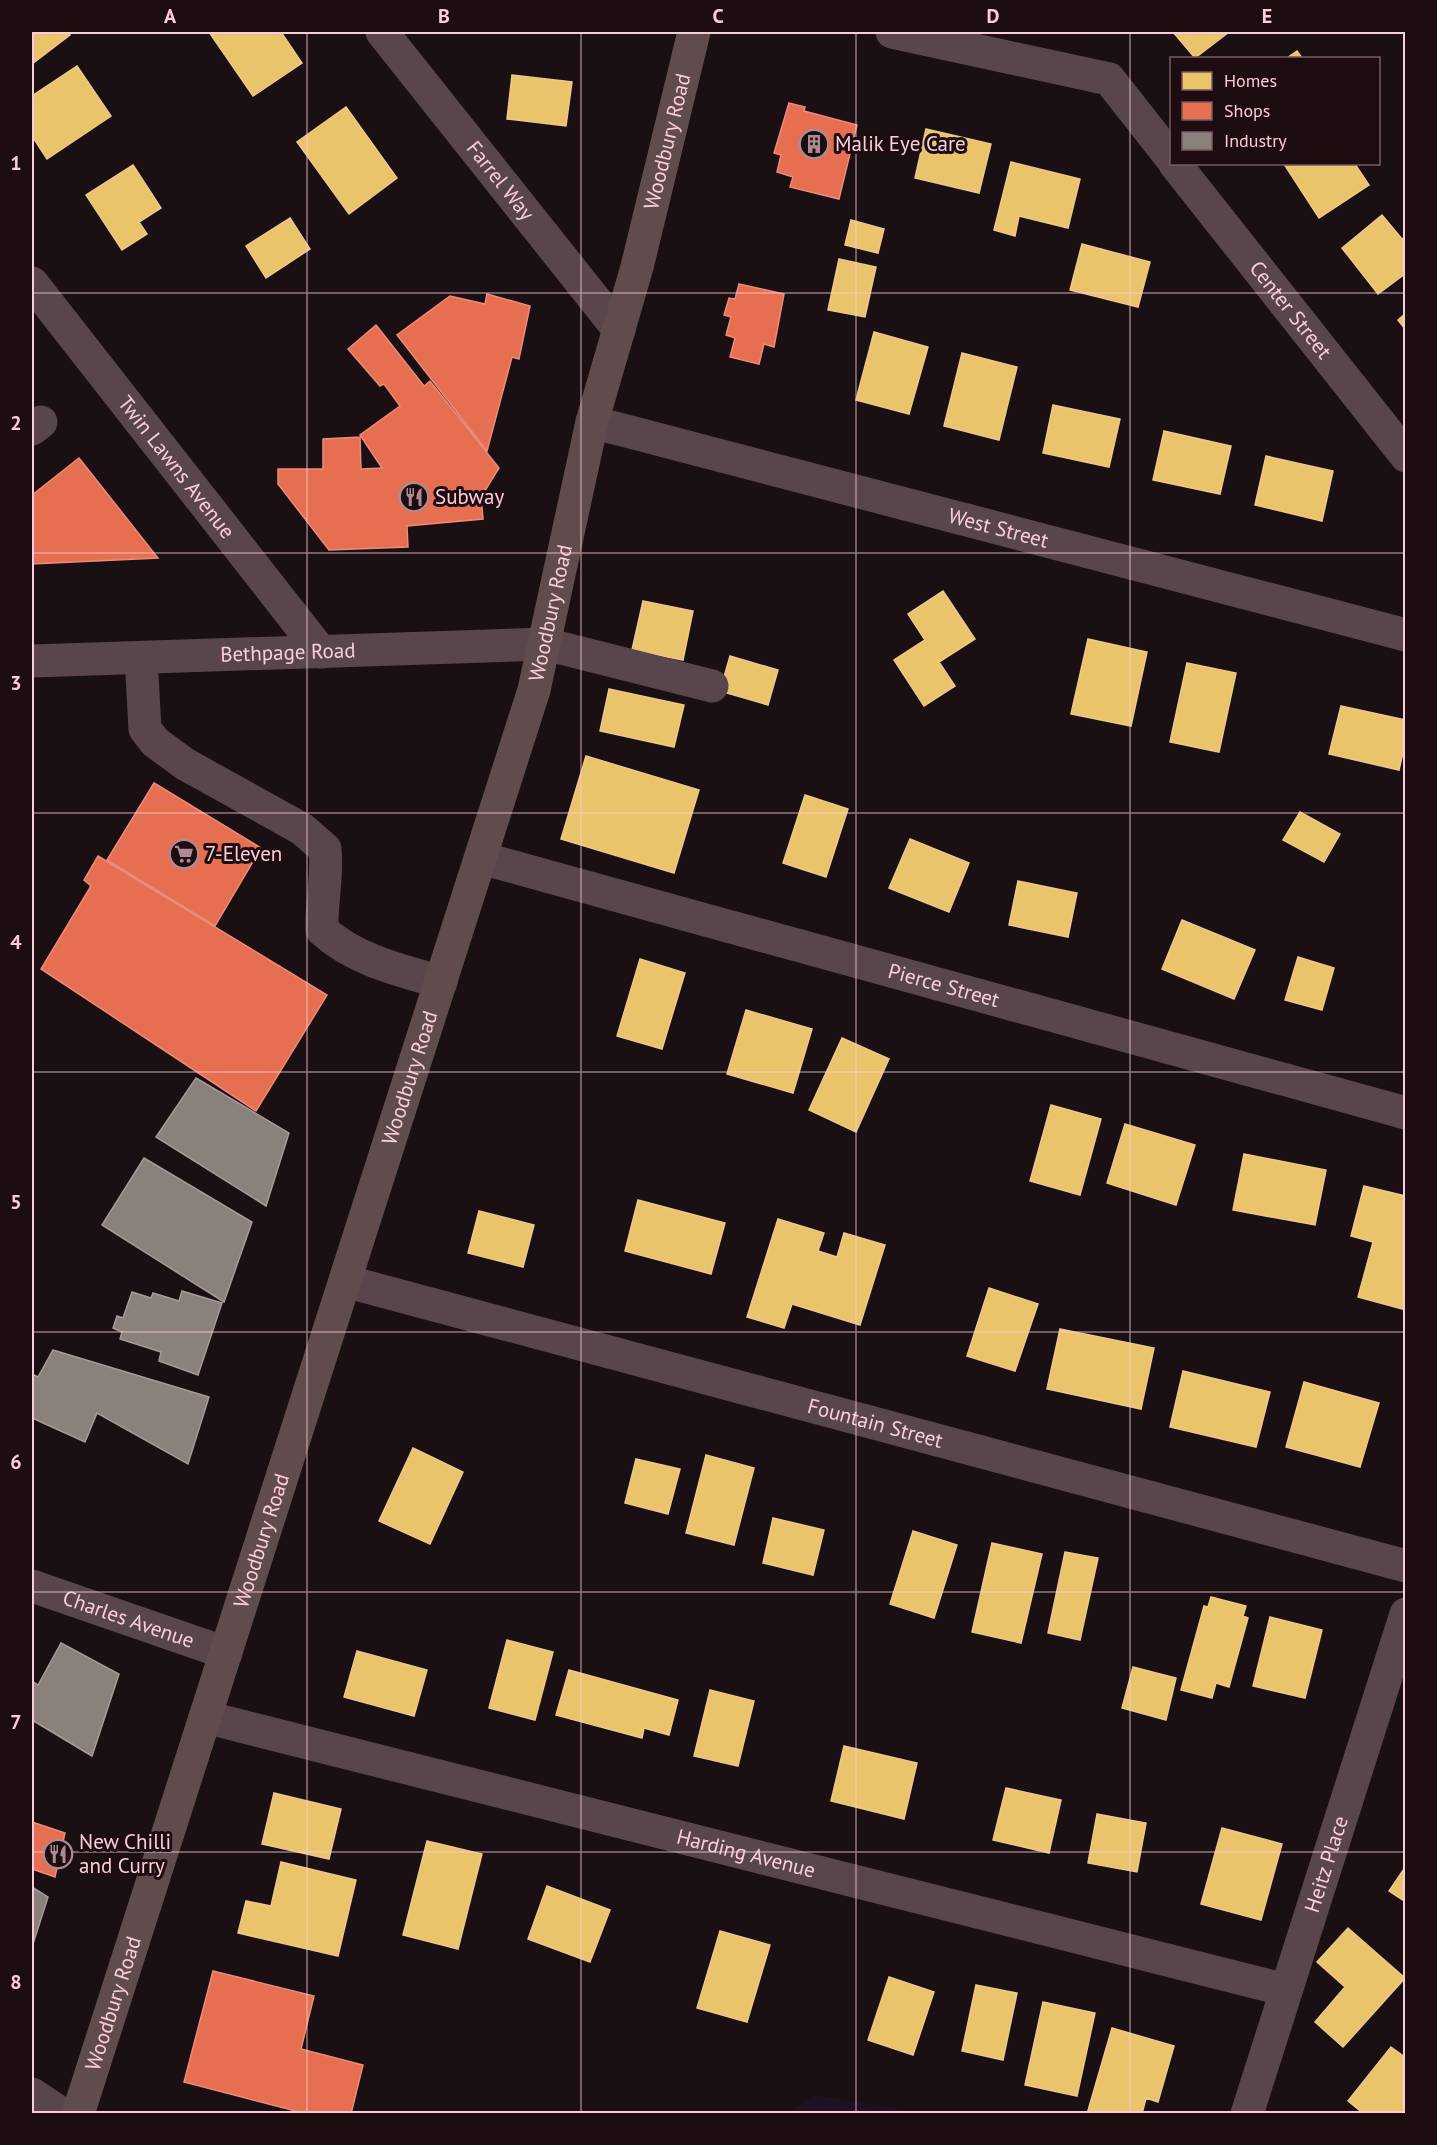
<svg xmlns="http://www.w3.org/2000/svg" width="1437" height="2145" viewBox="0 0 1437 2145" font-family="'PT Sans',sans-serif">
<rect width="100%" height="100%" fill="#1a1013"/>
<!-- green -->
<path fill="#1d1123" d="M813 2095 903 2110 902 2114 791 2113Z"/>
<!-- homes -->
<path fill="#e9c46a" stroke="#eec78c" stroke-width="1.5" d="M32 32H67L70 35 32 64Z
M209 32H281L302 63 253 96Z
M1173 32H1229L1195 58Z
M1297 51 1302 58H1287Z
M77 66 111 116 47 159 32 136V96Z
M512 75 572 82 566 126 507 119Z
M346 107 397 178 349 214 297 142Z
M926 129 991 144 979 193 915 178Z
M1011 162 1080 179 1068 228 1019 216 1015 236 994 230Z
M1284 164H1355L1369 185 1319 218Z
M133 165 161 208 139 222 147 234 122 250 86 195Z
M1382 215 1402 239 1406 237V273L1378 294 1342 248Z
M290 218 310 249 266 278 246 246Z
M851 220 884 229 878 253 845 245Z
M1082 244 1150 262 1138 307 1070 290Z
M839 259 876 267 865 317 828 310Z
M1406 313V330L1398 320Z
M874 332 928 347 909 414 856 400Z
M962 353 1017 367 999 440 944 426Z
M1053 405 1120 419 1109 467 1043 453Z
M1164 431 1231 446 1220 494 1153 480Z
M1266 456 1333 471 1322 521 1255 505Z
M943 591 975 639 939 662 955 686 924 706 894 660 925 640 908 614Z
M643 601 693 611 683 660 632 650Z
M1088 639 1147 652 1131 726 1071 714Z
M730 656 778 670 768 705 720 691Z
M1187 663 1236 673 1219 752 1170 742Z
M609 689 684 705 674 747 600 731Z
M1341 706 1406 720V740L1399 770 1329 754Z
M586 756 699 790 674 873 561 839Z
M805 795 848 809 826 877 783 863Z
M1300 812 1340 834 1324 862 1283 840Z
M910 839 969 863 949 912 889 888Z
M1018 881 1077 893 1068 937 1009 925Z
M1182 920 1255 950 1234 999 1162 969Z
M1298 957 1334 968 1322 1010 1285 1000Z
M640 959 685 973 662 1049 617 1036Z
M746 1010 812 1029 793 1093 727 1074Z
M842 1038 889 1059 856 1132 809 1110Z
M1051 1105 1101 1119 1080 1195 1030 1181Z
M1125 1124 1195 1145 1176 1205 1107 1183Z
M1244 1154 1326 1170 1315 1225 1233 1210Z
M1364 1186 1406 1196V1310L1358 1297 1373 1242 1351 1236Z
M638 1200 725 1223 711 1274 625 1251Z
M479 1211 534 1225 523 1267 468 1253Z
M778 1219 824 1233 818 1251 837 1257 844 1233 885 1245 860 1325 792 1304 784 1328 747 1317Z
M989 1288 1038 1304 1015 1371 967 1356Z
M1060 1329 1154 1348 1141 1409 1047 1389Z
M1183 1371 1270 1392 1256 1447 1170 1427Z
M1304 1382 1379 1403 1360 1467 1286 1447Z
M413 1448 463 1472 430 1544 379 1521Z
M706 1455 754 1468 734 1545 686 1533Z
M636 1459 680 1469 668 1514 625 1503Z
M773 1518 824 1530 813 1575 763 1563Z
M913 1531 957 1545 934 1618 890 1604Z
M992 1543 1042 1554 1021 1643 972 1632Z
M1065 1552 1098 1558 1080 1640 1048 1633Z
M1211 1597 1246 1606 1243 1616 1248 1618 1229 1687 1216 1683 1212 1698 1181 1690 1204 1606 1208 1607Z
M1270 1617 1322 1630 1305 1698 1253 1686Z
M507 1640 553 1652 535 1720 489 1708Z
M357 1651 427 1670 414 1716 344 1697Z
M1133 1667 1176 1678 1166 1720 1122 1708Z
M569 1670 678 1700 669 1735 644 1728 642 1738 556 1715Z
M710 1690 754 1701 738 1766 694 1756Z
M844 1746 917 1763 904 1819 831 1801Z
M1006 1788 1061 1800 1049 1853 993 1840Z
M274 1793 341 1809 329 1859 262 1844Z
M1097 1814 1146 1823 1137 1872 1088 1863Z
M1222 1828 1282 1844 1261 1920 1201 1904Z
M427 1841 482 1854 458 1949 403 1935Z
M281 1862 356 1880 338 1956 238 1933 246 1901 271 1906Z
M1406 1866V1902L1389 1891Z
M547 1886 610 1910 590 1962 528 1939Z
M1348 1928 1405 1978 1343 2047 1315 2022 1345 1987 1317 1962Z
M720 1931 770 1945 747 2022 697 2008Z
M889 1977 934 1992 913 2055 868 2040Z
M976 1985 1017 1993 1003 2060 962 2051Z
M1043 2002 1095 2013 1077 2096 1025 2085Z
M1112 2028 1174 2046 1158 2102 1146 2098 1142 2114H1087Z
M1391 2047 1406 2058V2111L1404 2114H1364L1348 2101Z"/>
<!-- shops -->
<path fill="#e76f51" stroke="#ed8b7a" stroke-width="1.5" d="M789 103 805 107 804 111 857 125 839 199 790 187 793 177 777 172 781 155 774 153Z
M739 284 784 294 774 347 764 344 759 364 730 357 735 338 726 335 731 317 724 315 729 298 735 299Z
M487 294 530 306 519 359 512 357 487 451 397 335 450 296 485 304Z
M376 325 424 386 430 381 499 468 481 497 483 519 407 526 408 547 329 550 278 484V469H323V439L360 437 361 469 382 468 360 435 400 406 384 384 380 386 348 349Z
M79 458 158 558 32 564V495Z
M154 783 261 848 215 926 107 860Z
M98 856 327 995 256 1111 41 969 91 886 84 880Z
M32 1822 65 1833 55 1877 32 1869Z
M213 1971 314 1996 301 2049 363 2065 351 2114H307L184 2082Z"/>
<!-- industry -->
<path fill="#8a817c" stroke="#ac9898" stroke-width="1.5" d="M196 1078 289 1133 266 1206 156 1137Z
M144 1158 252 1222 224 1302 102 1225Z
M182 1291 222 1303 198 1375 159 1361 161 1352 120 1339 122 1332 113 1328 117 1316 123 1318 132 1292 151 1298 153 1293 179 1301Z
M53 1350 209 1397 188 1464 97 1413 85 1442 32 1418V1374L38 1377Z
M61 1643 119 1674 92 1756 32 1720V1681L38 1685Z
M32 1887 48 1897 32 1947Z"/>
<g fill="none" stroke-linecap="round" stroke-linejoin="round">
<!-- minor -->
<g stroke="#59464d" stroke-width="33">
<path id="s1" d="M382 32 619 330"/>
<path d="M892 32 1109 79 1172 159"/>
<path id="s2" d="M1175 164 1406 456"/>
<path id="s3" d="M32 283 321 652"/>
<path id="s4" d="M592 422 1406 635"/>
<path d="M32 429 41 422"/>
<path d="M141 658 145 729 155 742 185 764 302 829 325 849C328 876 321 902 322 930 355 960 399 970 441 982"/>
<path id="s5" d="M32 661 545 644 712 686"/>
<path id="s6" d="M481 858 1406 1113"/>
<path id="s7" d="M345 1281 1406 1566"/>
<path id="s8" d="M32 1586 226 1653"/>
<path id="s9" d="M205 1717 1286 1990"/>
<path d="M32 2094 62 2114"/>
<path id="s10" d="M1247 2114 1406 1614"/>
</g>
<!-- major -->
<path stroke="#614c4d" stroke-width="33" id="s11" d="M78 2114 534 690 592 422 637 267 694 32"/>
</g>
<!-- grid -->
<path fill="none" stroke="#fbcdda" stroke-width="1.5" stroke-opacity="0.55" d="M307 32V2114M581 32V2114M856 32V2114M1130 32V2114M32 293H1406M32 553H1406M32 813H1406M32 1072H1406M32 1332H1406M32 1592H1406M32 1852H1406"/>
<!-- icons -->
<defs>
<g id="building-ring" transform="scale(1.5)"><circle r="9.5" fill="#1d0d11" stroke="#ac8b94" stroke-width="1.5"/><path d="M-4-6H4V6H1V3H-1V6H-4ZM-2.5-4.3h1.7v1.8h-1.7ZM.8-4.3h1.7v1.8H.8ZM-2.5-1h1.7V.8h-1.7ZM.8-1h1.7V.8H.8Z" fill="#ac8b94"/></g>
<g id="restaurant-ring" transform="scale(1.5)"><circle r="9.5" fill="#1d0d11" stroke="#ac8b94" stroke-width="1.5"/><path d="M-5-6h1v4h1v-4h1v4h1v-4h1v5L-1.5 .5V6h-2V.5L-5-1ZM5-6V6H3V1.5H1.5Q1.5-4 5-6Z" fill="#ac8b94"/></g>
<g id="supermarket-ring" transform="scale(1.5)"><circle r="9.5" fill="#1d0d11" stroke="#ac8b94" stroke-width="1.5"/><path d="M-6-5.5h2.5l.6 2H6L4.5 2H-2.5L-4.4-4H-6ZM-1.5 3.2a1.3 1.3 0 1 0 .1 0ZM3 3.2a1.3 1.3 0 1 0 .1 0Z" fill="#ac8b94"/></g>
</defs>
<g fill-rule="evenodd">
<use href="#building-ring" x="814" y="144"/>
<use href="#restaurant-ring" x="414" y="497"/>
<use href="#supermarket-ring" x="184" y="854"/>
<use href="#restaurant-ring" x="58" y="1854"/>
</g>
<g text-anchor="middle" stroke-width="6" stroke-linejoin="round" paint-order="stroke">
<!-- street labels -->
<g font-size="21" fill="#fbcdda" stroke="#1d0d11">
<text dy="7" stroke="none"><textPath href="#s11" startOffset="2060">Woodbury Road</textPath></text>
<text dy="7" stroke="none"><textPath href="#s1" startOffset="190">Farrel Way</textPath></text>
<text dy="7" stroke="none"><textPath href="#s2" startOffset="186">Center Street</textPath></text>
<text dy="7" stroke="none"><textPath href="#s3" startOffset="234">Twin Lawns Avenue</textPath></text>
<text dy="7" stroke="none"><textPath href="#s4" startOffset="420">West Street</textPath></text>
<text dy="7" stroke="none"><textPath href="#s11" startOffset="1574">Woodbury Road</textPath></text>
<text dy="7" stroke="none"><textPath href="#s5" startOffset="256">Bethpage Road</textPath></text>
<text dy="7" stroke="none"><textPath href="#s6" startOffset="480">Pierce Street</textPath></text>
<text dy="7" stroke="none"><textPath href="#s11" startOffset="1088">Woodbury Road</textPath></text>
<text dy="7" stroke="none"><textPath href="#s7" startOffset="549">Fountain Street</textPath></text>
<text dy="7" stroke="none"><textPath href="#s11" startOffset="602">Woodbury Road</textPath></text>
<text dy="7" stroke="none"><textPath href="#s8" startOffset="102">Charles Avenue</textPath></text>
<text dy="7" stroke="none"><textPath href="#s9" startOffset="558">Harding Avenue</textPath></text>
<text dy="7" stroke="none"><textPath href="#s10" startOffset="262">Heitz Place</textPath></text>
<text dy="7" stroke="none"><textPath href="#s11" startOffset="116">Woodbury Road</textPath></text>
</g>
<!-- poi labels -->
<g font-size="21" fill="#fbcdda" stroke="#1d0d11" text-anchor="start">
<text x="835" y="151">Malik Eye Care</text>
<text x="435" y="504">Subway</text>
<text x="205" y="861">7-Eleven</text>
<text x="79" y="1849">New Chilli<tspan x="79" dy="24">and Curry</tspan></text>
</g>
</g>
<!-- border -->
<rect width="1437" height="2145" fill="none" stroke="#1d0d11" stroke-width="66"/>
<!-- legend -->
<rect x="1170" y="57" width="210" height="108" fill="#1d0d11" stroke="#765a61" stroke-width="1.5"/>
<rect x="1182" y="72" width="30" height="18" fill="#e9c46a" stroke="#765a61" stroke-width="1.5"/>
<text x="1224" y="87" font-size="18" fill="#fbcdda">Homes</text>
<rect x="1182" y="102" width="30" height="18" fill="#e76f51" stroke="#765a61" stroke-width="1.5"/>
<text x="1224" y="117" font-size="18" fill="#fbcdda">Shops</text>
<rect x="1182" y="132" width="30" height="18" fill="#8a817c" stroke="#765a61" stroke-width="1.5"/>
<text x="1224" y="147" font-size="18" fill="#fbcdda">Industry</text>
<rect x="33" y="33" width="1371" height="2079" fill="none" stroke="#fbcdda" stroke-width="2"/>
<g font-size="20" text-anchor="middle" font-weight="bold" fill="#fbcdda">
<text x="170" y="23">A</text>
<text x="444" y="23">B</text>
<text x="718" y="23">C</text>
<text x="993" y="23">D</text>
<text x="1267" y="23">E</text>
<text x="16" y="170">1</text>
<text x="16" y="430">2</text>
<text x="16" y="690">3</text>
<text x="16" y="949">4</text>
<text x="16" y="1209">5</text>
<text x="16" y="1469">6</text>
<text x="16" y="1729">7</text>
<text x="16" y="1989">8</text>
</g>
</svg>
